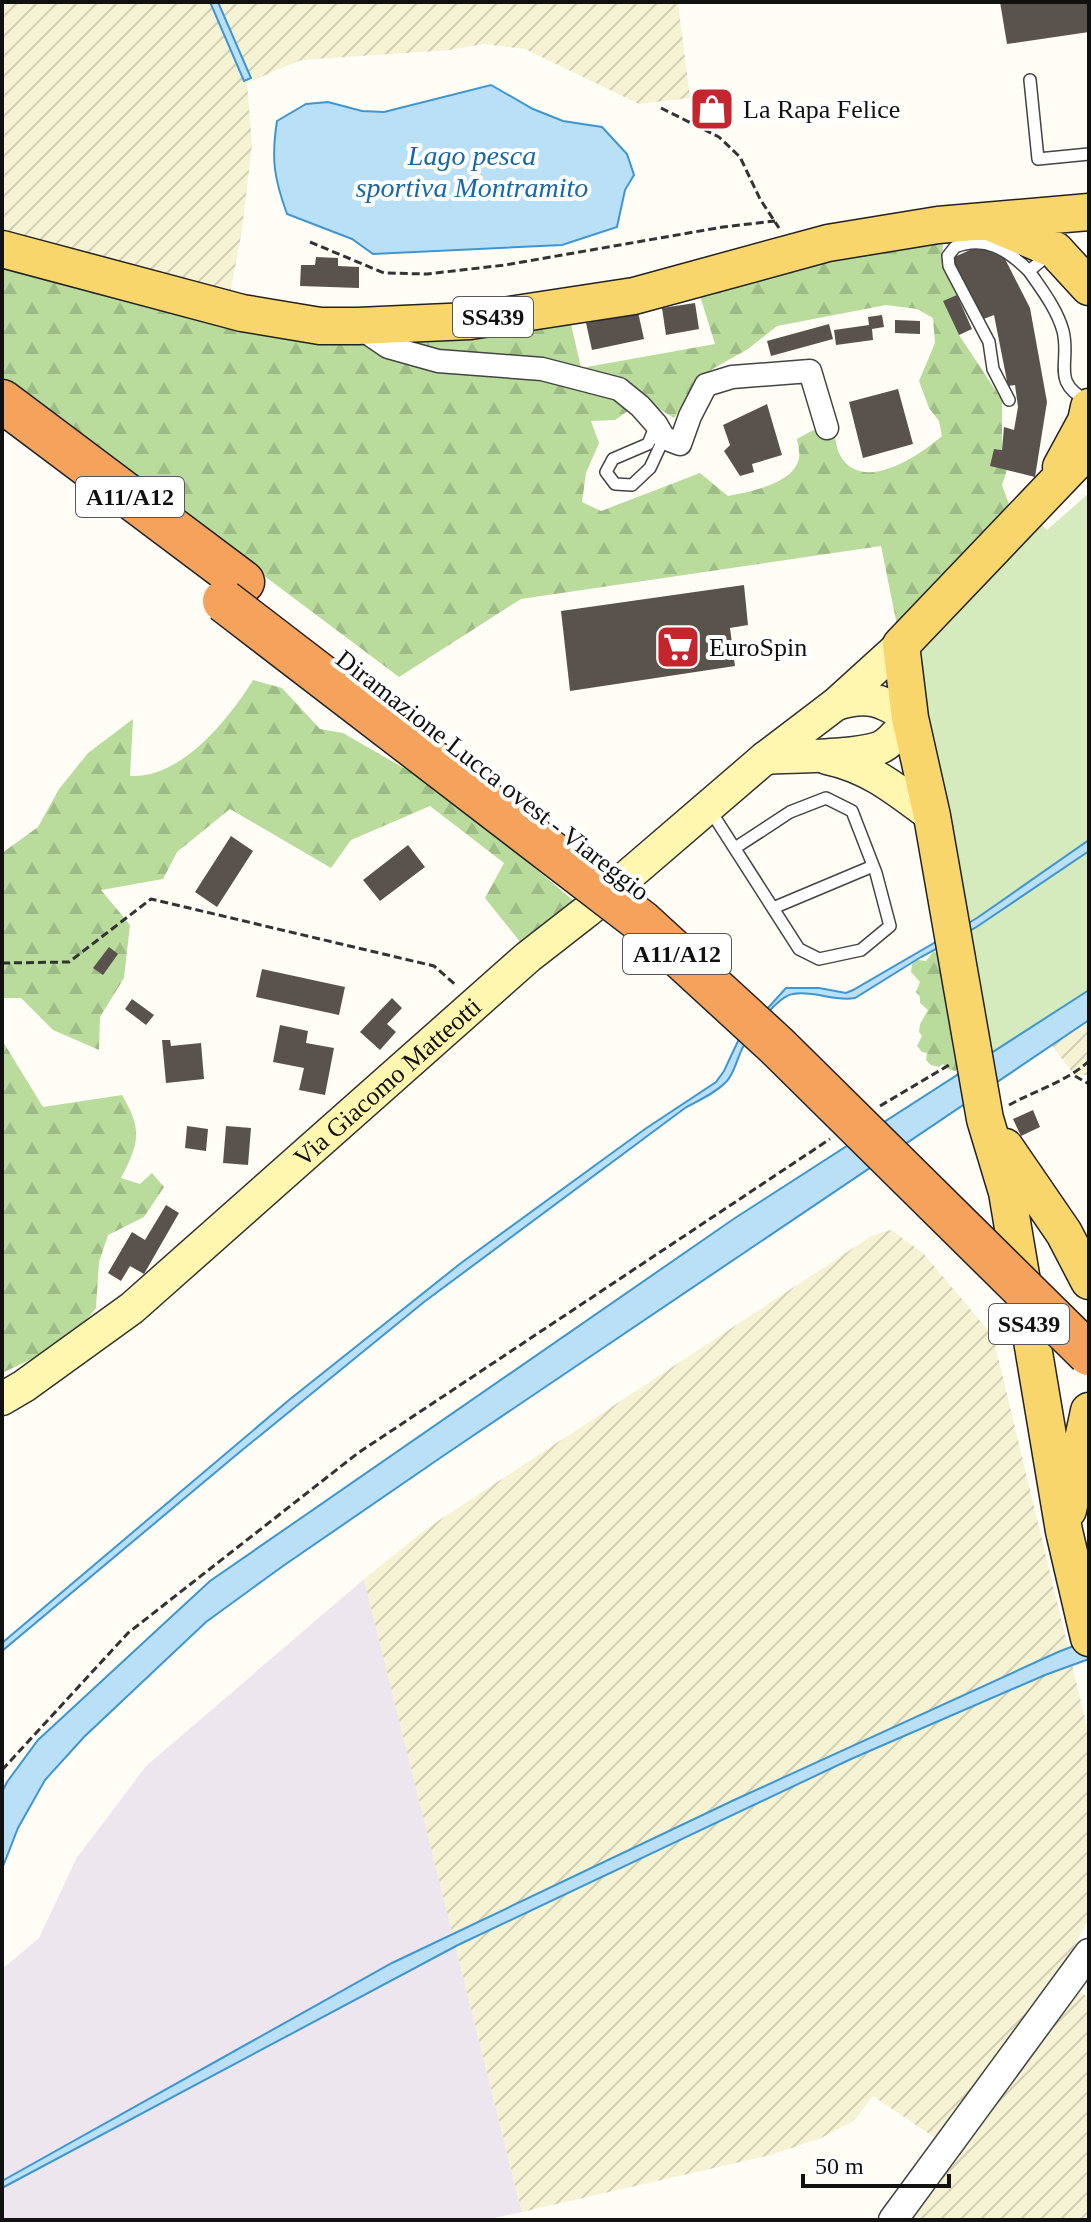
<svg xmlns="http://www.w3.org/2000/svg" width="1091" height="2222" viewBox="0 0 1091 2222" font-family="'Times New Roman',serif">
<defs>
<pattern id="farmland-furrows" width="10" height="10" patternUnits="userSpaceOnUse" patternTransform="scale(2)"><rect width="10" height="10" fill="#f6f3d4"/><path d="M-1 1l2-2M0 10L10 0M9 11l2-2" fill="none" stroke="#d2cfb5"/></pattern>
<pattern id="forest-firs" width="22" height="20" patternUnits="userSpaceOnUse" patternTransform="scale(2)"><rect width="22" height="20" fill="#b9dc9c"/><path d="M5 1l3.5 6h-7zM16 11l3.5 6h-7z" fill="#9ebc85"/></pattern>
</defs>
<rect width="100%" height="100%" fill="#fffdf5"/>
<!-- industrial -->
<path fill="#eee6ef" d="M364 1579 522 2212 485 2220H2V1969L39 1938 76 1859 146 1766Z"/>
<!-- farmland -->
<path fill="url(#farmland-furrows)" d="M2 2H678L690 98 639 104 525 49 483 44 450 50 301 60 247 83 252 145 242 230 227 310 2 248Z
M1089 1020V1075H1074L1051 1044Z
M891 1230 923 1253 993 1336 1089 1735V1918L1059 1975 1086 1996 1089 1994V2220H909L956 2152 873 2096 854 2121 821 2138 771 2155 522 2212 364 1579 426 1529 873 1235Z"/>
<!-- grass -->
<path fill="#d5ebbd" d="M1089 493V990L975 1063 901 647 1027 510 1047 530Z"/>
<!-- forest -->
<path fill="url(#forest-firs)" fill-rule="evenodd" d="M943 242 942 266 957 295 945 303 959 335 1002 400V450L994 449 1007 470 1002 485 1010 507 901 645 881 546 521 599 399 677 2 379V248L242 313 567 306 581 368 715 344 695 280ZM886 305 917 309 933 318 935 343 919 381 929 408 939 421 942 436C920 455 862 495 840 455 837 450 836 442 835 437L813 430 797 439C798 444 800 453 799 458 794 484 749 492 728 496L700 473 601 511 582 502 586 473 599 443 591 421 615 420 628 411 626 384 651 404 674 418 700 376 748 349 777 326Z
M253 680 282 688 320 729 343 733 442 790 575 902 542 924 529 953 485 898 504 863 430 806 351 840 331 868 230 809 177 852 163 879 101 890 130 925 124 978 100 1017 99 1050 53 1030 21 998H2V853L38 827 59 789 88 753 133 719 130 776C181 779 229 719 253 680Z
M933 952 940 953 962 1066 955 1071 948 1069 943 1064 939 1067 931 1065 926 1060 927 1053 922 1052 917 1046 922 1036 919 1032 920 1024 928 1010 920 1003V997L916 992 920 982 911 972 912 964 918 960 926 961Z
M2 1040 43 1107 122 1095C142 1129 140 1142 121 1178L140 1184 152 1173 164 1187 144 1217 108 1235 99 1262 96 1308 70 1341 2 1373Z"/>
<!-- water -->
<path fill="#b9e0f7" stroke="#3f96cf" stroke-width="2" d="M210 2H218L251 78 244 81Z
M491 85 533 109 563 121 602 127 627 154 634 175 625 190 617 227 562 245 373 254 352 239 287 214C274 178 271 159 277 121L306 104 328 102 362 111 384 112Z
M1089 840V851L975 928 921 957 855 998C834 1002 814 990 793 994 777 996 751 1033 743 1047 737 1058 735 1072 727 1081 716 1093 699 1100 685 1108L424 1302 241 1451 2 1651V1643L289 1400 461 1263 645 1129 716 1082 724 1071 738 1041 786 988H819L846 993 853 990 977 918Z
M1089 990V1020L443 1456 283 1566 206 1622 84 1737 45 1780 18 1828 2 1869V1792L7 1782 38 1740 210 1581 735 1218Z
M1089 1640V1659L1045 1675 851 1759 458 1945 2 2188V2181L392 1963 732 1801 1058 1652Z"/>
<!-- building -->
<path fill="#5a524d" d="M1000 2H1089V32L1007 44Z
M981 245 1003 255 1030 308 1047 402 1035 477 990 466 994 449 1002 450 1004 427 1014 430 1018 407 1015 385 1008 386 994 315 981 320 950 259Z
M316 257 338 258V266L359 267V288L300 286 301 265H315Z
M957 295 972 329 959 335 943 301Z
M695 303 699 329 666 335 662 308Z
M638 312 644 339 592 350 586 323Z
M882 315 884 327 872 329 873 340 836 345 834 330 869 325 868 317Z
M895 320 920 321V334L895 333Z
M829 324 833 339 771 356 767 341Z
M898 389 913 444 863 458 849 402Z
M767 404 782 455 752 464 754 472 740 476 724 451 730 445 723 425Z
M744 585 748 625 730 628 735 666 570 691 561 611Z
M231 836 253 851 217 907 195 892Z
M408 845 425 867 380 901 363 880Z
M109 947 118 954 103 975 93 968Z
M262 969 345 987 339 1015 256 997Z
M392 998 402 1008 387 1024 396 1032 380 1050 360 1032Z
M132 999 154 1015 146 1025 125 1009Z
M280 1025 308 1031 306 1043 334 1048 325 1095 299 1090 304 1068 273 1062Z
M162 1040H170L171 1046 201 1043 204 1079 166 1083Z
M1033 1110 1040 1127 1021 1136 1013 1119Z
M187 1126 208 1129 206 1151 185 1148Z
M226 1126 251 1128 248 1165 223 1163Z
M166 1205 179 1213 144 1274 130 1266 121 1281 108 1273 132 1232 145 1240Z"/>
<g fill="none" stroke-linecap="round" stroke-linejoin="round">
<!-- service casing -->
<g stroke="#444" stroke-width="14">
<path id="service" d="M1030 80 1038 159 1089 154
M1049 254 1029 271C1042 290 1057 309 1063 331 1071 363 1050 382 1088 401
M1009 400 993 369 989 342 949 266 948 256 955 247C985 235 1008 250 1029 271
M656 425 648 444 613 459 606 472 615 484 632 485 650 468 664 438
M710 810 799 949 819 959 861 950 890 926 876 873 852 811 826 798 790 812 735 848
M773 908 873 866"/>
</g>
<!-- minor casing -->
<g stroke="#444" stroke-width="25">
<path id="minor" d="M360 328 388 347 438 361 542 369 619 389 640 406 656 424 664 438 680 444 690 416 706 385 732 377 810 371 827 428"/>
</g>
<!-- tertiary casing -->
<g stroke="#444" stroke-width="31">
<path id="tertiary" d="M893 2220 1089 1953"/>
</g>
<!-- secondary casing -->
<g stroke="#333" stroke-width="35">
<g id="secondary">
<path d="M765 758C795 756 852 757 879 748 892 743 901 728 910 718 881 700 869 694 836 704"/>
<path d="M827 758C870 767 897 790 932 816"/>
<path id="s1" d="M2 1399 24 1386 132 1308 528 957 587 911 765 758 836 704 901 645"/>
</g>
</g>
<!-- primary casing -->
<g stroke="#222" stroke-width="39">
<path id="primary" d="M989 222 1055 250 1089 287
M2 249 242 313 320 326H358L470 321 634 296 828 243 938 225 1089 212
M1089 448 901 645 910 718 932 816 985 1119 1007 1192 1064 1531 1089 1638
M1061 467 1086 421 1089 407
M1005 1147 1064 1233 1089 1281
M1068 1510 1089 1411"/>
</g>
<!-- motorway casing -->
<g stroke="#222" stroke-width="45">
<path id="motorway" d="M2 401 243 582"/>
</g>
<!-- path -->
<path stroke="#333" stroke-width="3" stroke-dasharray="8 4" stroke-linecap="butt" d="M661 108 719 137 740 157 760 199 779 228
M310 242 384 273 427 274 505 265 723 227 775 221
M2 963 69 962 151 899 434 966 457 986
M1075 1076 1089 1084
M1009 1105C1036 1090 1066 1082 1089 1061
M880 1106 949 1065
M2 1770 128 1633 358 1453 830 1139"/>
<!-- service -->
<use href="#service" stroke="#fff" stroke-width="11"/>
<!-- minor -->
<use href="#minor" stroke="#fff" stroke-width="22"/>
<!-- tertiary -->
<use href="#tertiary" stroke="#fff" stroke-width="28"/>
<!-- secondary -->
<use href="#secondary" stroke="#fff6b0" stroke-width="32"/>
<!-- primary -->
<use href="#primary" stroke="#f9d66b" stroke-width="36"/>
<!-- motorway -->
<use href="#motorway" stroke="#f5a25d" stroke-width="42"/>
<!-- motorway-bridge casing -->
<g stroke="#222" stroke-width="45" stroke-linecap="butt">
<path id="motorway-bridge" d="M224 601 642 922 777 1046 1089 1354"/>
</g>
<!-- motorway-bridge -->
<use href="#motorway-bridge" stroke="#f5a25d" stroke-width="42"/>
</g>
<!-- icons -->
<defs>
<g id="shop-square" transform="scale(2.3)"><rect x="-9" y="-9" width="18" height="18" rx="4" fill="#c4262e" stroke="#fff"/><path d="M-5-2.5h2.3a2.7 3.5 0 0 1 5.4 0H5L5.5 6h-11ZM-1.5-2.5h3a1.5 2.3 0 0 0-3 0Z" fill="#fff"/></g>
<g id="supermarket-square" transform="scale(2.3)"><rect x="-9" y="-9" width="18" height="18" rx="4" fill="#c4262e" stroke="#fff"/><path d="M-6-5.5h2.5l.6 2H6L4.5 2H-2.5L-4.4-4H-6ZM-1.5 3.2a1.3 1.3 0 1 0 .1 0ZM3 3.2a1.3 1.3 0 1 0 .1 0Z" fill="#fff"/></g>
</defs>
<g fill-rule="evenodd">
<use href="#shop-square" x="712" y="109"/>
<use href="#supermarket-square" x="678" y="647"/>
</g>
<g text-anchor="middle" stroke-width="8" stroke-linejoin="round" paint-order="stroke">
<!-- shield labels -->
<g fill="#fff" stroke="#585858" stroke-width="2">
<rect x="453" y="297" width="80" height="40" rx="6"/>
<rect x="76" y="477" width="108" height="40" rx="6"/>
<rect x="623" y="934" width="108" height="40" rx="6"/>
<rect x="989" y="1304" width="80" height="40" rx="6"/>
</g>
<g font-size="24" font-weight="bold" fill="#111">
<text x="493" y="325">SS439</text>
<text x="130" y="505">A11/A12</text>
<text x="677" y="962">A11/A12</text>
<text x="1029" y="1332">SS439</text>
</g>
<!-- poi labels -->
<g font-size="26" fill="#111" stroke="#fff" text-anchor="start">
<text x="743" y="118">La Rapa Felice</text>
<text x="709" y="656">EuroSpin</text>
</g>
<!-- street labels -->
<g font-size="26" fill="#111" stroke="#fff">
<text transform="translate(493 775) rotate(38)" y="9">Diramazione Lucca ovest - Viareggio</text>
<text dy="9" stroke="none"><textPath href="#s1" startOffset="500">Via Giacomo Matteotti</textPath></text>
</g>
<!-- water labels -->
<g font-size="28" font-style="italic" fill="#1768a6" stroke="#fff">
<text x="472" y="165">Lago pesca<tspan x="472" dy="32">sportiva Montramito</tspan></text>
</g>
</g>
<!-- border -->
<rect width="1091" height="2222" fill="none" stroke="#111111" stroke-width="8"/>
<!-- scale -->
<path d="M803 2174v12h146v-12" fill="none" stroke="#111111" stroke-width="4"/>
<text x="815" y="2174" font-size="24" fill="#111111" stroke="#ffffff" stroke-width="6" paint-order="stroke">50 m</text>
</svg>
